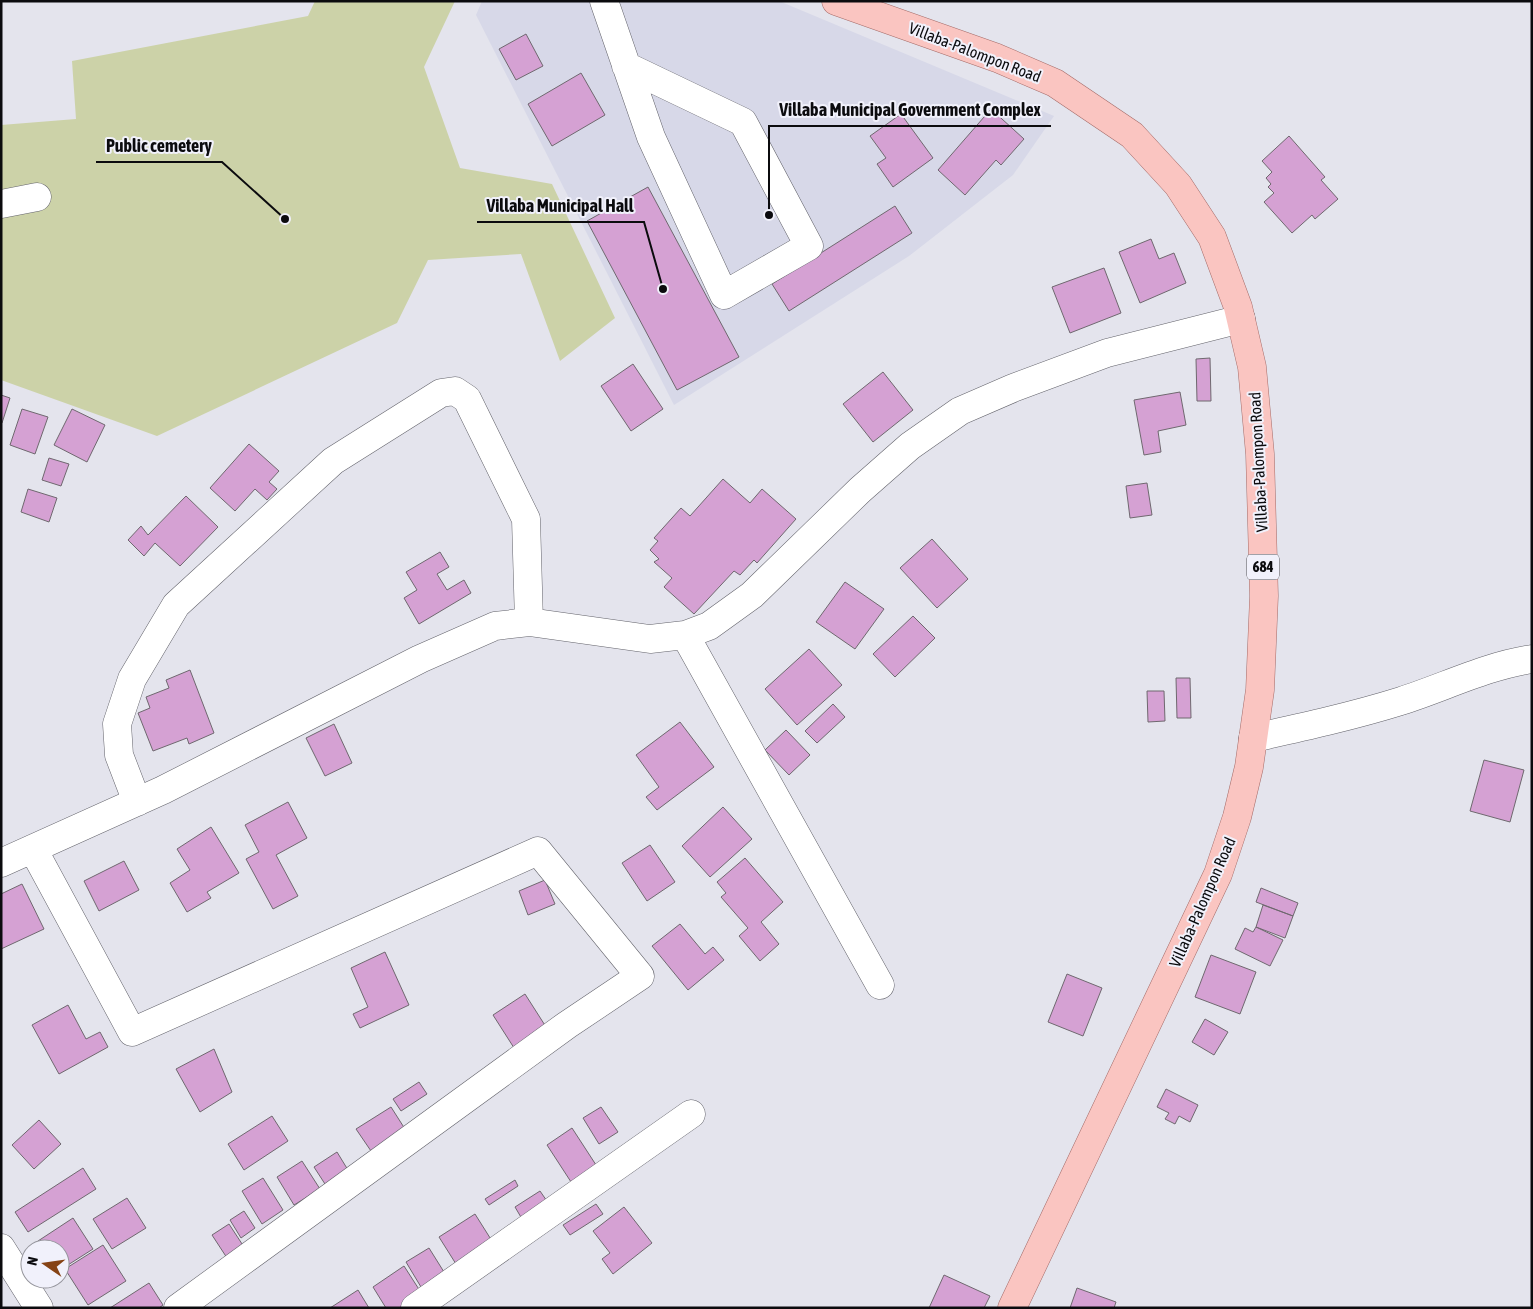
<svg xmlns="http://www.w3.org/2000/svg" width="1533" height="1309" viewBox="0 0 1533 1309" font-family="'Asap Condensed',sans-serif">
<rect width="100%" height="100%" fill="#e4e4ed"/>
<!-- built -->
<path fill="#d7d8e8" d="M482 1H779L1054 116 1013 175 909 256 674 405 476 15Z"/>
<!-- green -->
<path fill="#ccd2a8" d="M315 1H455L424 67 460 168 552 184 615 318 560 361 521 254 428 260 397 323 157 436 1 380V125L76 119 72 61 308 16Z"/>
<!-- building -->
<path fill="#d5a1d3" stroke="#6f686f" d="M526 34 543 66 516 80 499 49Z
M581 73 605 115 552 146 528 104Z
M991 109 1024 139 1001 165 996 160 965 195 938 170Z
M901 114 933 158 893 187 877 164 886 158 870 136Z
M1289 136 1325 177 1321 180 1338 199 1315 219 1312 215 1292 233 1264 202 1274 193 1268 187 1271 184 1266 178 1272 172 1262 161Z
M648 187 739 357 677 390 587 221Z
M895 206 912 233 789 311 772 284Z
M1151 239 1159 259 1174 253 1186 283 1140 303 1119 252Z
M1104 268 1121 313 1070 333 1052 287Z
M1210 358 1211 401H1197L1196 359Z
M633 364 663 409 631 431 601 386Z
M883 372 913 410 873 442 843 404Z
M1180 392 1186 425 1158 431 1161 452 1144 455 1134 400Z
M1 395 10 398 2 423H1Z
M22 409 48 417 35 454 10 445Z
M72 409 105 425 87 462 54 445Z
M249 444 279 471 269 482 277 489 267 500 255 489 235 511 210 488Z
M49 458 69 464 61 486 42 480Z
M723 479 750 503 762 489 796 519 757 563 754 560 740 575 734 571 694 614 664 587 672 578 654 562 659 559 650 550 658 541 654 538 681 508 690 516Z
M1147 483 1152 515 1130 518 1126 486Z
M28 489 57 498 49 522 21 512Z
M186 496 218 527 180 566 155 543 144 556 128 540 141 526 148 535Z
M932 539 968 579 937 608 900 568Z
M440 552 449 567 437 574 447 590 464 580 471 593 419 624 404 598 417 590 406 572Z
M845 582 884 609 855 649 816 622Z
M913 616 935 638 895 677 873 654Z
M809 649 842 685 797 725 765 689Z
M190 670 214 733 189 744 187 738 153 751 138 713 150 708 146 697 169 688 166 680Z
M1176 678H1190L1191 718H1177Z
M1147 691H1164L1165 721 1148 722Z
M833 704 845 717 817 743 805 731Z
M680 722 714 767 657 810 646 797 659 787 636 755Z
M334 724 352 763 325 776 306 738Z
M786 730 810 755 789 775 765 750Z
M1484 760 1524 770 1510 822 1470 811Z
M288 802 307 838 276 855 298 896 273 909 246 859 259 852 245 825Z
M723 807 752 839 710 877 682 846Z
M211 827 239 873 207 892 211 898 187 912 170 883 190 870 177 849Z
M650 845 675 882 647 901 622 863Z
M745 858 783 902 761 922 779 944 760 961 739 936 748 928 721 897 726 893 717 882Z
M124 861 139 890 99 911 84 881Z
M545 880 555 904 528 915 519 891Z
M22 884 44 929 1 949V894Z
M1261 888 1298 903 1293 916 1256 902Z
M1263 905 1293 916 1285 938 1256 927Z
M680 924 705 954 713 947 724 960 688 990 652 946Z
M1256 927 1283 940 1270 966 1235 949 1245 928 1253 932Z
M385 952 409 1005 360 1028 353 1014 368 1007 351 968Z
M1211 955 1256 972 1240 1014 1195 997Z
M1067 974 1102 988 1083 1036 1048 1022Z
M525 994 548 1030 516 1051 493 1015Z
M68 1005 86 1039 100 1032 108 1047 59 1074 32 1025Z
M1205 1019 1228 1032 1214 1055 1192 1042Z
M214 1049 232 1092 200 1112 176 1069Z
M419 1082 427 1094 401 1111 393 1099Z
M1166 1089 1198 1105 1190 1122 1179 1116 1175 1124 1165 1119 1169 1113 1157 1107Z
M391 1107 405 1129 371 1151 356 1129Z
M601 1107 618 1132 599 1144 583 1118Z
M272 1116 288 1141 244 1170 228 1144Z
M39 1120 61 1144 34 1169 12 1145Z
M572 1128 598 1168 573 1185 547 1145Z
M337 1152 348 1170 325 1184 314 1167Z
M302 1161 320 1189 294 1205 277 1177Z
M83 1168 96 1189 28 1232 15 1212Z
M263 1178 283 1210 262 1224 242 1191Z
M515 1180 518 1186 489 1205 485 1199Z
M540 1191 551 1207 525 1224 515 1207Z
M127 1198 146 1228 112 1249 93 1219Z
M596 1204 603 1214 570 1235 563 1225Z
M624 1207 652 1243 613 1274 602 1259 610 1253 593 1231Z
M244 1211 255 1228 241 1238 230 1220Z
M475 1214 492 1241 456 1264 439 1237Z
M73 1218 93 1249 60 1270V1249H43L38 1241Z
M229 1224 246 1250 229 1261 212 1235Z
M103 1245 126 1281 88 1305 65 1269Z
M429 1248 444 1272 421 1287 406 1262Z
M404 1266 422 1294 401 1308H386L373 1287Z
M944 1275 990 1296 984 1308H929Z
M149 1283 163 1305 159 1308H110Z
M1077 1288 1116 1302 1114 1308H1070Z
M358 1290 369 1308H330Z"/>
<g fill="none" stroke-linecap="round" stroke-linejoin="round">
<!-- minor casing -->
<g stroke="#63636b" stroke-width="29">
<path id="minor" d="M604 1 651 137 724 295 809 246 743 122 626 66
M1 204 37 197
M685 635 880 985
M1253 738C1303 727 1353 716 1401 701 1445 687 1486 666 1532 659
M137 802 119 755 117 724 132 679 176 605 333 461 441 393 455 391 467 399 526 519 529 622
M33 849 132 1032 538 851 640 976 567 1025 178 1308
M1 863 163 790 420 659 495 626 529 622 650 639 685 635 709 626 752 595 860 490 910 446 960 411 1013 388 1107 353 1241 319
M1 1248 39 1308
M415 1308 691 1114"/>
</g>
<!-- major casing -->
<g stroke="#a46b68" stroke-width="29">
<path id="major" d="M836 1 997 58 1055 83 1132 135 1178 185 1212 237 1238 307 1252 367 1260 454 1264 596 1260 690 1249 767 1237 817 1218 874 1012 1308"/>
</g>
<!-- minor -->
<use href="#minor" stroke="#fff" stroke-width="28"/>
<!-- major -->
<use href="#major" stroke="#fac5c1" stroke-width="28"/>
</g>
<g text-anchor="middle" stroke-width="4" stroke-linejoin="round" paint-order="stroke">
<!-- shield labels -->
<rect fill="#f1f1fb" stroke="#505055" stroke-width="1" x="1247" y="554.5" width="32" height="25" rx="4"/>
<g font-size="15" font-weight="bold" fill="#0b0b0e">
<text x="1263" y="572">684</text>
</g>
<!-- street labels -->
<g font-size="16" fill="#0b0b0e" stroke="#f1f1fb">
<text transform="translate(975 52) rotate(21)" y="6">Villaba-Palompon Road</text>
<text transform="translate(1258 462) rotate(-93)" y="6">Villaba-Palompon Road</text>
<text transform="translate(1202 902) rotate(-66)" y="6">Villaba-Palompon Road</text>
</g>
</g>
<!-- callouts -->
<path fill="none" stroke="#0b0b0e" stroke-width="2" d="M769 215L769 126H1051M285 219L222 162H96M663 289L644 222H477"/>
<g fill="#0b0b0e" stroke="#f1f1fb" stroke-width="2">
<circle cx="769" cy="215" r="5"/>
<circle cx="285" cy="219" r="5"/>
<circle cx="663" cy="289" r="5"/>
</g>
<g font-size="18" text-anchor="middle" font-weight="bold" fill="#0b0b0e" stroke="#f1f1fb" stroke-width="4" stroke-linejoin="round" paint-order="stroke">
<text x="910" y="116">Villaba Municipal Government Complex</text>
<text x="159" y="152">Public cemetery</text>
<text x="560" y="212">Villaba Municipal Hall</text>
</g>
<!-- border -->
<rect width="1533" height="1309" fill="none" stroke="#0b0b0e" stroke-width="5"/>
<!-- north arrow -->
<g transform="translate(45 1264) rotate(283)"><circle r="24" fill="#f1f1fb" stroke="#95959c"/>
<path d="M0-4L9 19L0 12L-9 19Z" fill="#864315"/>
<text y="-8" font-size="14" font-weight="bold" text-anchor="middle" fill="#0b0b0e">N</text>
</g>
</svg>
